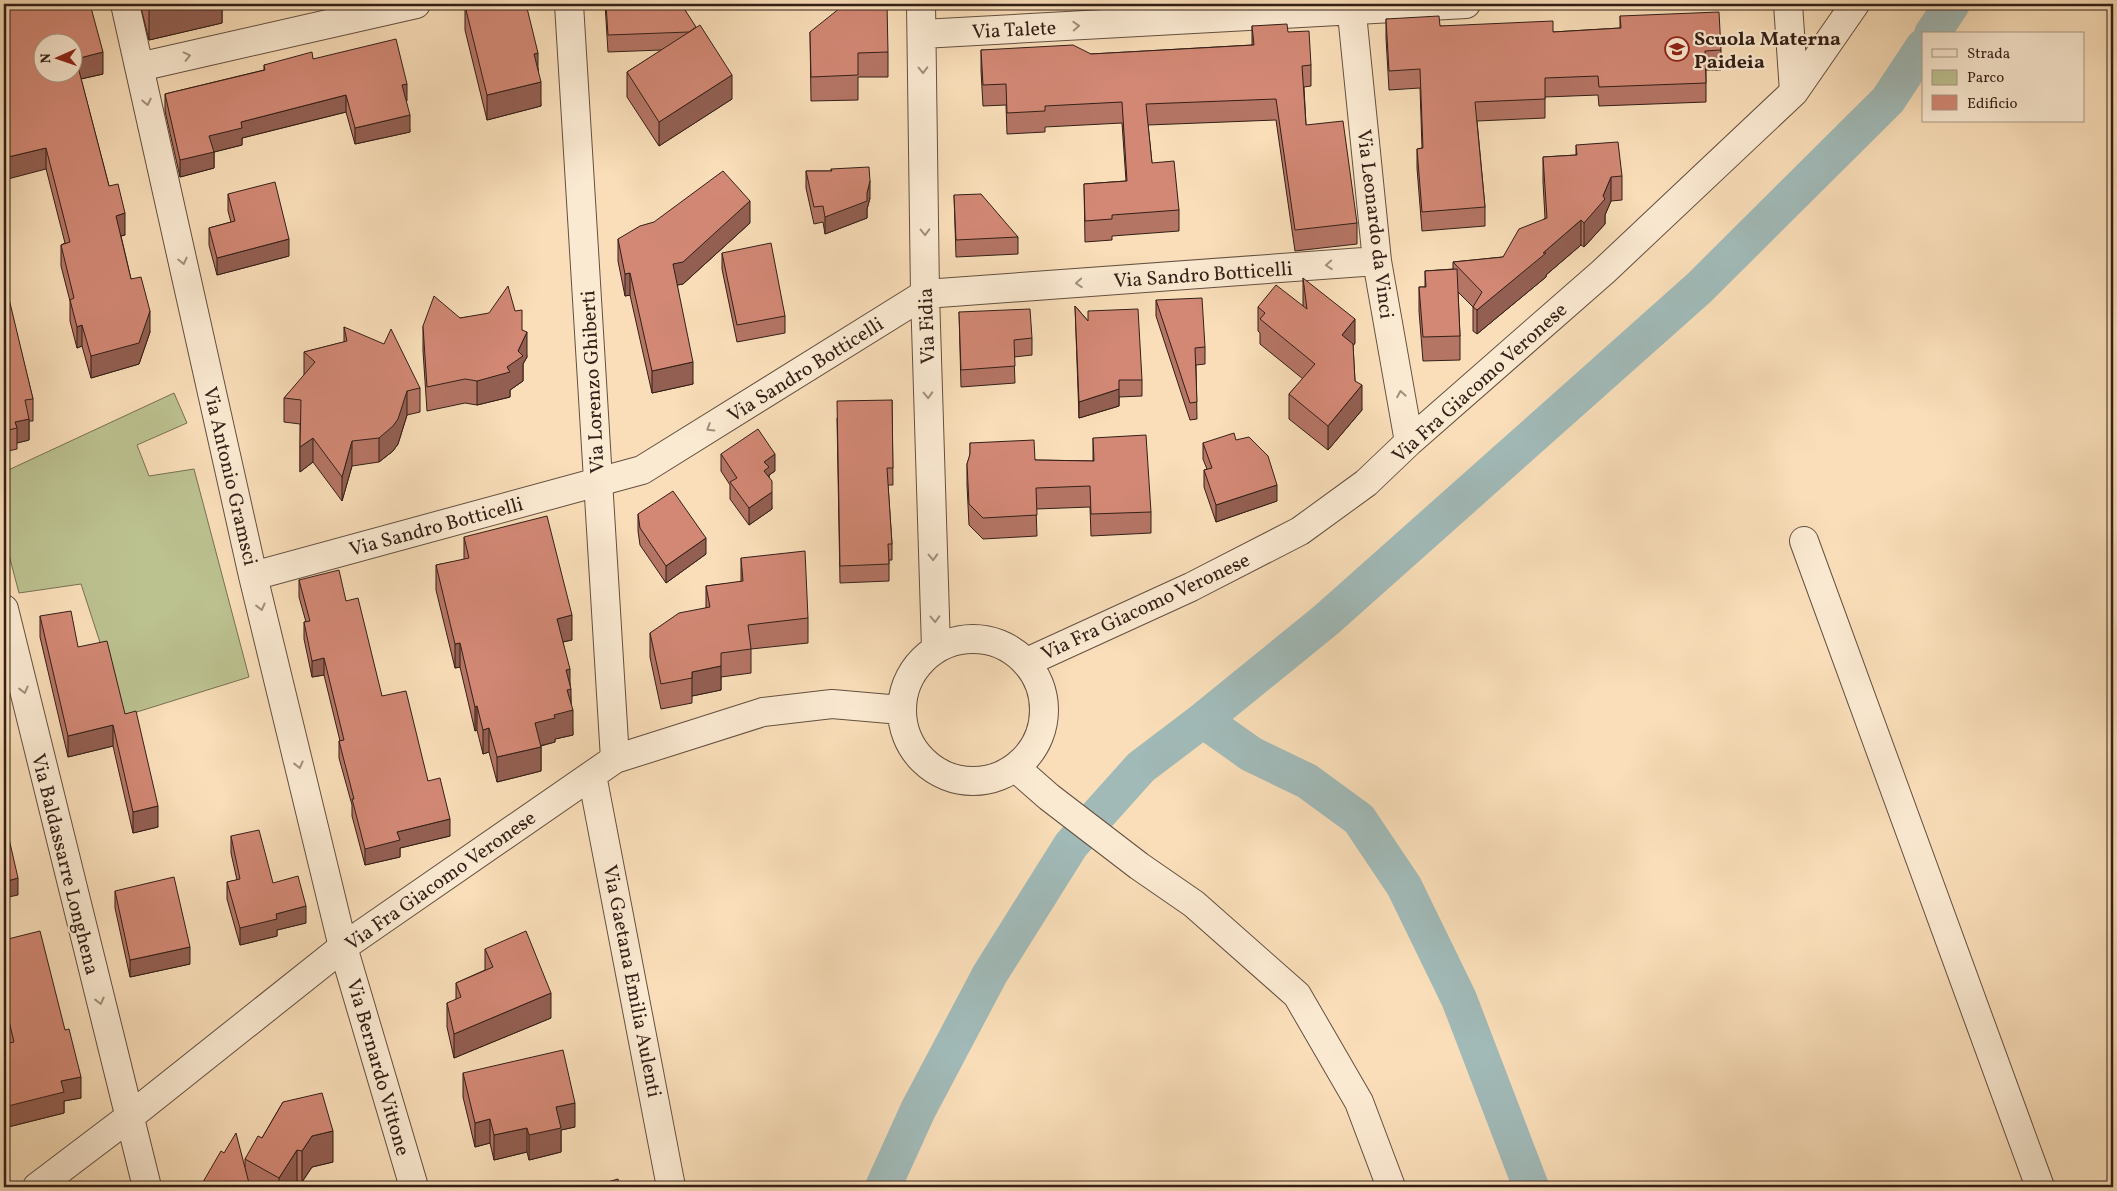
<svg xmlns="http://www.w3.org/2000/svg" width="2117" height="1191" viewBox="0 0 2117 1191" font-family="Vollkorn,serif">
<rect width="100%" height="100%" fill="#f9deb9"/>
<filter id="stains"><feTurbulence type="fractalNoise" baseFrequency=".004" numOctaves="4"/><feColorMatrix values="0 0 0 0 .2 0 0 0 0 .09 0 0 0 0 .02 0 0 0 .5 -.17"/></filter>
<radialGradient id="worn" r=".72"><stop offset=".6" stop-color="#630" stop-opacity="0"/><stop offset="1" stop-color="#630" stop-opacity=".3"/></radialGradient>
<!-- green -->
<path fill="#bcc190" stroke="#787054" d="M174 393 187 423 137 445 149 476 194 469 249 677 124 716 81 584 19 593 4 536V472Z"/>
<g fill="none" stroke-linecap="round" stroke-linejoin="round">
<!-- canal -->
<path stroke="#a1bab8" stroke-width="36" d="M1932 34 1952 4
M1203 720 1251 754 1307 781 1359 819 1404 886 1459 999 1531 1187
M883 1187 918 1110 990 974 1071 845 1141 767 1203 720 1326 620 1699 288 1888 100 1923 47"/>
<!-- minor casing -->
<g stroke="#644f40" stroke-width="30">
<path id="minor" d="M125 4 253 576 343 947 414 1187
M569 4 615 759
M921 4 925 294 936 648
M1351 4 1377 261 1409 442
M1788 4 1794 92
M922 34 1466 4
M139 67 416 4
M1804 541 2040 1187
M253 576 642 470 925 294 1377 261
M4 609 147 1187
M902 710a71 71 0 1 1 142 0a71 71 0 1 1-142 0Z
M1027 662 1191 587 1300 531 1366 483 1409 442 1603 272 1794 92 1855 4
M1016 768 1049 797 1139 866 1194 904 1297 995 1359 1102 1391 1187
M592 775 671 1187
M37 1187 128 1118 343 947 615 759 763 712 832 704 901 710"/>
</g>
<!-- minor -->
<use href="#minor" stroke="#fbead2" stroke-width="28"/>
</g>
<!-- wall -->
<path fill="#b57565" stroke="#331f17" d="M4 4 103 74 81 79 109 186 125 235 121 236 131 279 150 332 139 364 91 378 82 346 77 348 70 321V301L61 266V245L65 243Z
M140 4H222V23L149 40Z
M605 4H685V10L732 99 659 146 627 97V72L662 50 608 52Z
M939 4H1050L939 9Z
M465 6 538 68 541 106 487 120 465 30Z
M1620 16 1721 50V70H1706V102L1599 106 1598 95 1545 97V118L1477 121 1485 207V226L1422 231 1417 168V149L1422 148 1420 88 1389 90 1386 38V19L1440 26 1553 32 1620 28Z
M1252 26 1288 32 1311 65V86L1304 87 1306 125 1357 223V244L1295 251 1276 120 1148 125 1152 163 1179 210V231L1112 236V240L1085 242 1084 184 1126 181 1122 123 1045 127V132L1007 134 1006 105 983 106 981 71V50L1091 54 1252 45Z
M810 32 888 52V77H858V100L811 101Z
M313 59 407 101H406L410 132 355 144 346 112 242 138V145L214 152V168L180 177 165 111V94L264 70V65Z
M1576 145 1622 176V200L1611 201 1605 215V224L1584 247 1581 245 1546 275V277L1477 334 1473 331V307L1458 292 1460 336V360L1423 361 1419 311V287H1425V271L1453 269V262L1503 257 1545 218 1543 182V157L1576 155Z
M831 169 870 198 867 209V218L825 234 823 222 814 224 806 188V171H831Z
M228 194 289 256 217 275 209 245V228L231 222 228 211Z
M954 195 1018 237V254L956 257Z
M750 223 683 284 677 285 693 384 652 393 630 295 625 296 618 261V239Z
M722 253 785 316V333L737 342 722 269Z
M1303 278 1355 343 1353 346 1355 381 1362 410 1328 450 1289 419V394L1303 379 1260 344V333L1258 331V307L1303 306Z
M4 283 33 399V421H29V440L17 443V449L4 452Z
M1156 300 1205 347V364L1196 365 1197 419 1190 420 1156 316Z
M1075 306 1088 321 1142 380V396L1119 397V406L1079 418Z
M515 311 522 330 527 357 523 364V381L510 390V397L477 405 465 403 427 411 423 351V326L460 318Z
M959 312 1032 338V355L1014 357 1015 383 961 387Z
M344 327 420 388V412L407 415 398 444 393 451 379 462 352 466 342 501 313 462 300 472V424L284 422V398L304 376V352L344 342Z
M892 400 893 485H888L892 544V560H889V581L840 583 837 418Z
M1093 438 1151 512V533L1091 536 1090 507 1036 509 1037 536 983 539 969 525 967 485V464L970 455V443L1035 460 1093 461Z
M1236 440 1277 501 1216 522 1204 487V470L1207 469 1203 459V443Z
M721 454 775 471 769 475 772 509 749 525 730 499V485L721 471Z
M638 514 706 554 666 583 640 545 638 531Z
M464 537 572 640 563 642 570 684 573 735 555 739V742L541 746V771L497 782 489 752 483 754 477 730 475 731 460 667 455 668 436 590V565L464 560Z
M741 558 808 618V643L751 649V673L721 677V690L692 696V703L661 709 650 657V633L706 608V586L741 582Z
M299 580 346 601 382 696 428 781 450 836 400 848V857L365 865 352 816V805L339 758V741H340L324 675 312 677 304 639V622H306L299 597Z
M40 616 78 647 125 714 158 827 133 833 113 746 68 757 40 637Z
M231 836 273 883 306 923 277 930V936L240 945 227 899V882L237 880 231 853Z
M115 891 190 964 130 977 115 908Z
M4 940 81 1098 64 1101V1113L4 1128V1044L9 1043 4 1020Z
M485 949 551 1018 454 1058 447 1027V1003L456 1000V983L485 970Z
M463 1073 575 1127 561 1130V1152L529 1160 527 1152 494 1160 490 1143 475 1147 463 1097Z
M283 1102 333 1162 312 1167 302 1182 297 1181 293 1187H203V1182L245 1167V1159L262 1138Z"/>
<!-- shaded-wall -->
<path fill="#935f52" stroke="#331f17" d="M170 4H222V23L149 40V9Z
M775 4H787L775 7Z
M103 52V74L76 80V59Z
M538 53V78L534 54Z
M732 75V99L659 146V122Z
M541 82V106L487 120V95Z
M407 84V101L402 102V85Z
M346 95V112L242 138V145L214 152V168L180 177V160L209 136 241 122Z
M410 115V132L355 144V128Z
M46 148V169L4 180V158Z
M1611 177V201L1605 215V224L1584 247V223L1603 196Z
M870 181V198L867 209V218L825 234V217L867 193Z
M750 201V223L683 284 673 286V264Z
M6 205V226L4 227V206Z
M125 213V235L116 237V216Z
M1581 220V245L1546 275V277L1477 334V310Z
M289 239V256L217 275V258Z
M630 273V295L625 296V274Z
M150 311V332L139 364 91 378V356Z
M1355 319V343L1342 359V335Z
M82 325V346L77 348V327Z
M527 332V357L523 364V381L510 390V397L477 405V381L507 367 518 351Z
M693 362V384L652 393V371Z
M1362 385V410L1328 450V426Z
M1119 389V406L1079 418V402Z
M407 391V415L398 444 393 451 379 462V438Z
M29 419V440L17 443V428L15 422Z
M313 438V462L300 472V447Z
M352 441V466L342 501V477Z
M775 454V471L769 475V484L764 487V462Z
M1277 485V501L1216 522V505Z
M772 492V509L749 525V508Z
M706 538V554L666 583V566Z
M572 615V640L557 643V619Z
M460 643V667L455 668V644Z
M324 658V675L312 677V661Z
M721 666V690L692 696V672Z
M570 669V689H571V711L573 710V735L555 739V742L535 747V723L554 715 566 670Z
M477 706V730L475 731V707Z
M113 725V746L68 757V736Z
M489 728V752L483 754V730Z
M541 747V771L497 782V757Z
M158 806V827L133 833V812Z
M450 819V836L400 848V857L365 865V849L397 832Z
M18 878V895L4 898V882Z
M306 906V923L277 930V936L240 945V928L276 914Z
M190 947V964L130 977V960Z
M551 993V1018L454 1058V1034Z
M81 1077V1098L64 1101V1113L4 1128V1107L61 1081Z
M575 1103V1127L561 1130V1152L529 1160V1135L556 1107Z
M490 1119V1143L475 1147V1123Z
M527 1128V1152L494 1160V1135Z
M333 1131V1162L312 1167 302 1182V1151L312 1136Z
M297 1150V1181L293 1187H279V1178Z"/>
<!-- building -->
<path fill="#d28875" stroke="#331f17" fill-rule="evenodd" d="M4 4H90L103 52 76 59 109 186 118 184 125 213 116 216 131 279 141 277 150 311 139 343 91 356 82 325 77 327 70 300 74 298 61 245 70 242 46 148 4 158ZM42 42H72V72H42Z
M148 4H170L149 9Z
M474 4H526L538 53 534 54 541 82 487 95 465 6Z
M606 4H685V10L696 27 689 32 608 35Z
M845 4H887L888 52 858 53V75L811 77 810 32Z
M1719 12 1721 50 1705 51 1706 83 1599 87 1598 76 1545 78V99L1475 102 1485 207 1422 212 1417 149 1423 148 1420 69 1389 71 1386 19 1439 16 1440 26 1553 21V32L1621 28 1620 16Z
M1287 24 1288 32 1309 31 1311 65 1302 66 1306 125 1343 121 1357 223 1295 230 1276 99 1146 104 1152 163 1174 161 1179 210 1112 215V219L1085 221 1084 184 1127 181 1122 102 1045 106V111L1007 113 1006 84 983 85 981 50 1073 45 1091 54 1254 45 1252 26Z
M700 25 732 75 659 122 627 72Z
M396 39 407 84 402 85 410 115 355 128 346 95 241 122 242 128 209 136 214 152 180 160 165 94 265 70 264 65 312 52 313 59Z
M1618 142 1622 176 1611 177 1603 196 1605 199 1584 223 1581 220 1543 253H1546L1477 310 1473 307 1482 292 1453 262 1503 257 1519 229 1547 218 1543 157 1577 155 1576 145Z
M869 167 870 181 867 193V201L825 217 823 206 814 207 806 171H832L831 169Z
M723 171 750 201 683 262 673 264 693 362 652 371 630 273 625 274 618 239 640 226 654 222Z
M275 182 289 239 217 258 209 228 235 221 228 194Z
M4 193 6 205 4 206Z
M981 194 1018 237 956 240 954 195Z
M771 243 785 316 737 325 722 253Z
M1457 269 1460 336 1423 337 1419 287H1426L1425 271Z
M1303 278 1355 319 1342 335 1353 344 1355 381 1362 385 1328 426 1289 394 1315 364 1260 319 1265 313 1258 307 1276 285 1307 309Z
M5 282 33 399 25 400 29 419 15 422 17 428 4 431V283Z
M508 286 515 311 522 310V330L527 332 518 351 523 356 507 367 510 372 477 381 465 379 427 387 423 326 434 296 460 318 489 313Z
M1202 298 1205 347 1195 348 1197 402 1190 403 1156 300Z
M1075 306 1088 321V311L1138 309 1142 380H1119V389L1079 402Z
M1030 309 1032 338 1014 340 1015 366 961 370 959 312Z
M344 327 384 344 391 329 420 388 407 391 398 419 393 426 379 438 352 441 342 477 313 438 300 447 301 400 284 398 315 362 304 352 347 341Z
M892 400 893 468H887L892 544H888L889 564 840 566 837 401Z
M758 429 775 454 764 462 769 467 764 471 772 481V492L749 508 730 482 737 478 721 454Z
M1234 433 1236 440 1249 437 1268 456 1277 485 1216 505 1204 470 1212 468 1203 443Z
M1146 435 1151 512 1091 514 1090 486 1036 488 1037 515 983 518 969 504 967 464 970 454V443L1034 440 1035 460 1094 461 1093 438Z
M673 491 706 538 666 566 640 528 638 514Z
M547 516 572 615 557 619 570 669 566 670 571 689 567 690 573 710 554 715 555 718 535 723 541 747 497 757 489 728 483 730 477 706 475 707 460 643 455 644 436 565 469 558 464 537Z
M805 551 808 618 748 625 751 649 721 653V666L692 672V678L661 684 650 633 679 613 710 607 706 586 743 581 741 558Z
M339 570 346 601 358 598 382 696 406 691 428 781 440 778 450 819 397 832 400 840 365 849 352 799H354L339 741 344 740 324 658 312 661 304 622 310 621 299 580Z
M71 611 78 647 107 641 125 714 136 711 158 806 133 812 113 725 68 736 40 616Z
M4 817 18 878 4 882Z
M259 830 273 883 298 876 306 906 276 914 277 919 240 928 227 882 240 879 231 836Z
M174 877 190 947 130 960 115 891Z
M40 931 65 1030 69 1029 81 1077 61 1081 64 1092 4 1107V1044L14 1042 4 1000V940Z
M526 931 551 993 454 1034 447 1003 461 997 456 983 493 967 485 949Z
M563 1050 575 1103 556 1107 561 1128 529 1135 527 1128 494 1135 490 1119 475 1123 463 1073Z
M322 1093 333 1131 312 1136 302 1151 297 1150 279 1178 245 1159 258 1136 262 1138 283 1102Z
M236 1133 250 1187H204L203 1182 221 1151 224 1153Z
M618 1179 620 1187H590Z"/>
<!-- one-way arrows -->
<defs><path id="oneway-chevron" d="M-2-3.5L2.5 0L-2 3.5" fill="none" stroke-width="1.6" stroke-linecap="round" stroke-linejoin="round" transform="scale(1.25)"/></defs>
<g stroke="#a18f7e">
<use href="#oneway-chevron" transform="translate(1076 26) rotate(-3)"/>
<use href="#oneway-chevron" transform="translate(187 56) rotate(-13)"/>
<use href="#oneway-chevron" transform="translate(923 70) rotate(89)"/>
<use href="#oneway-chevron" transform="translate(147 102) rotate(78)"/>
<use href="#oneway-chevron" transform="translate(925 232) rotate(89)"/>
<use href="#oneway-chevron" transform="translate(183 261) rotate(77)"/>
<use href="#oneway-chevron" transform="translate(1329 265) rotate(176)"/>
<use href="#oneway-chevron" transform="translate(1079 283) rotate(176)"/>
<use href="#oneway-chevron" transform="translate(1401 394) rotate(-100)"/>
<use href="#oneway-chevron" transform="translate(928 395) rotate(88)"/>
<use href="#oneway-chevron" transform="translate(710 428) rotate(148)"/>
<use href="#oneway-chevron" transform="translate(933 557) rotate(88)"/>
<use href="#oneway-chevron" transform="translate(261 607) rotate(76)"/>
<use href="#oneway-chevron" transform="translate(935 619) rotate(89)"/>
<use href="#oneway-chevron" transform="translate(24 690) rotate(76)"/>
<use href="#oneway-chevron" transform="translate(299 765) rotate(76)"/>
<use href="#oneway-chevron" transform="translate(100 1001) rotate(76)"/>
</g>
<!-- icons -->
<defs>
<g id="school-ring" transform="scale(1.25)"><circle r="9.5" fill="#fbead2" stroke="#8f2418" stroke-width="1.5"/><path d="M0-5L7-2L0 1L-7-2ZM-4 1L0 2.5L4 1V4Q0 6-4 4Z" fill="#8f2418"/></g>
</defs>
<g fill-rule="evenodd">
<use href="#school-ring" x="1677" y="49"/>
</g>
<g text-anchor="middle" stroke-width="4.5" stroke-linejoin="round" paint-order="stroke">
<!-- street labels -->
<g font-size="20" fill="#331f17" stroke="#fbead2">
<text transform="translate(1014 29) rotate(-3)" y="7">Via Talete</text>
<text transform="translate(1376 224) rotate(83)" y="7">Via Leonardo da Vinci</text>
<text transform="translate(1203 274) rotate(-4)" y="7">Via Sandro Botticelli</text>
<text transform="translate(926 326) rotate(-92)" y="7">Via Fidia</text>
<text transform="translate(805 369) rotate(-32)" y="7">Via Sandro Botticelli</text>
<text transform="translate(592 382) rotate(-93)" y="7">Via Lorenzo Ghiberti</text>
<text transform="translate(1479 382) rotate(-42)" y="7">Via Fra Giacomo Veronese</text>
<text transform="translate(231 476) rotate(77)" y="7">Via Antonio Gramsci</text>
<text transform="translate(436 526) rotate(-15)" y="7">Via Sandro Botticelli</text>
<text transform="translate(1145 606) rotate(-25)" y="7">Via Fra Giacomo Veronese</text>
<text transform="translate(66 864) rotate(76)" y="7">Via Baldassarre Longhena</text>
<text transform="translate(440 880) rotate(-35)" y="7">Via Fra Giacomo Veronese</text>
<text transform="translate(633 981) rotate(79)" y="7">Via Gaetana Emilia Aulenti</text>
<text transform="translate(379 1067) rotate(74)" y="7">Via Bernardo Vittone</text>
</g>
<!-- poi labels -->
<g font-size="20" font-weight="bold" fill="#331f17" stroke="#fbead2" text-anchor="start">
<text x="1694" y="45">Scuola Materna<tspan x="1694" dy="23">Paideia</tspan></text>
</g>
</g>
<!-- margin -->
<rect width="2117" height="1191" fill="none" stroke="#f9deb9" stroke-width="20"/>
<rect x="5" y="5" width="2107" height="1181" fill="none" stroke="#331f17" stroke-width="2.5"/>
<rect x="10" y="10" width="2097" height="1171" fill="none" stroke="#331f17"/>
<!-- legend -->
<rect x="1922" y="32" width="162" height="90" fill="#fbead2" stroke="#ab9987"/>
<rect x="1932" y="49" width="25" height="8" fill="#fbead2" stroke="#ab9987"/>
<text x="1967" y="58" font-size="15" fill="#331f17">Strada</text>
<rect x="1932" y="70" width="25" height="15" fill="#bcc190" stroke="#ab9987"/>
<text x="1967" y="82" font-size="15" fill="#331f17">Parco</text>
<rect x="1932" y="95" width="25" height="15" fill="#d28875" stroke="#ab9987"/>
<text x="1967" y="108" font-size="15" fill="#331f17">Edificio</text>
<!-- north arrow -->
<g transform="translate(58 58) rotate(268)"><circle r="24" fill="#fbead2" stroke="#ab9987"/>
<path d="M0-4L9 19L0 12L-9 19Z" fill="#8f2418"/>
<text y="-8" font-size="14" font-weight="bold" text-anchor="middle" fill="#331f17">N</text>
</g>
<rect width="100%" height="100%" filter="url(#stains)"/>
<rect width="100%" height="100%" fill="url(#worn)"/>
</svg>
